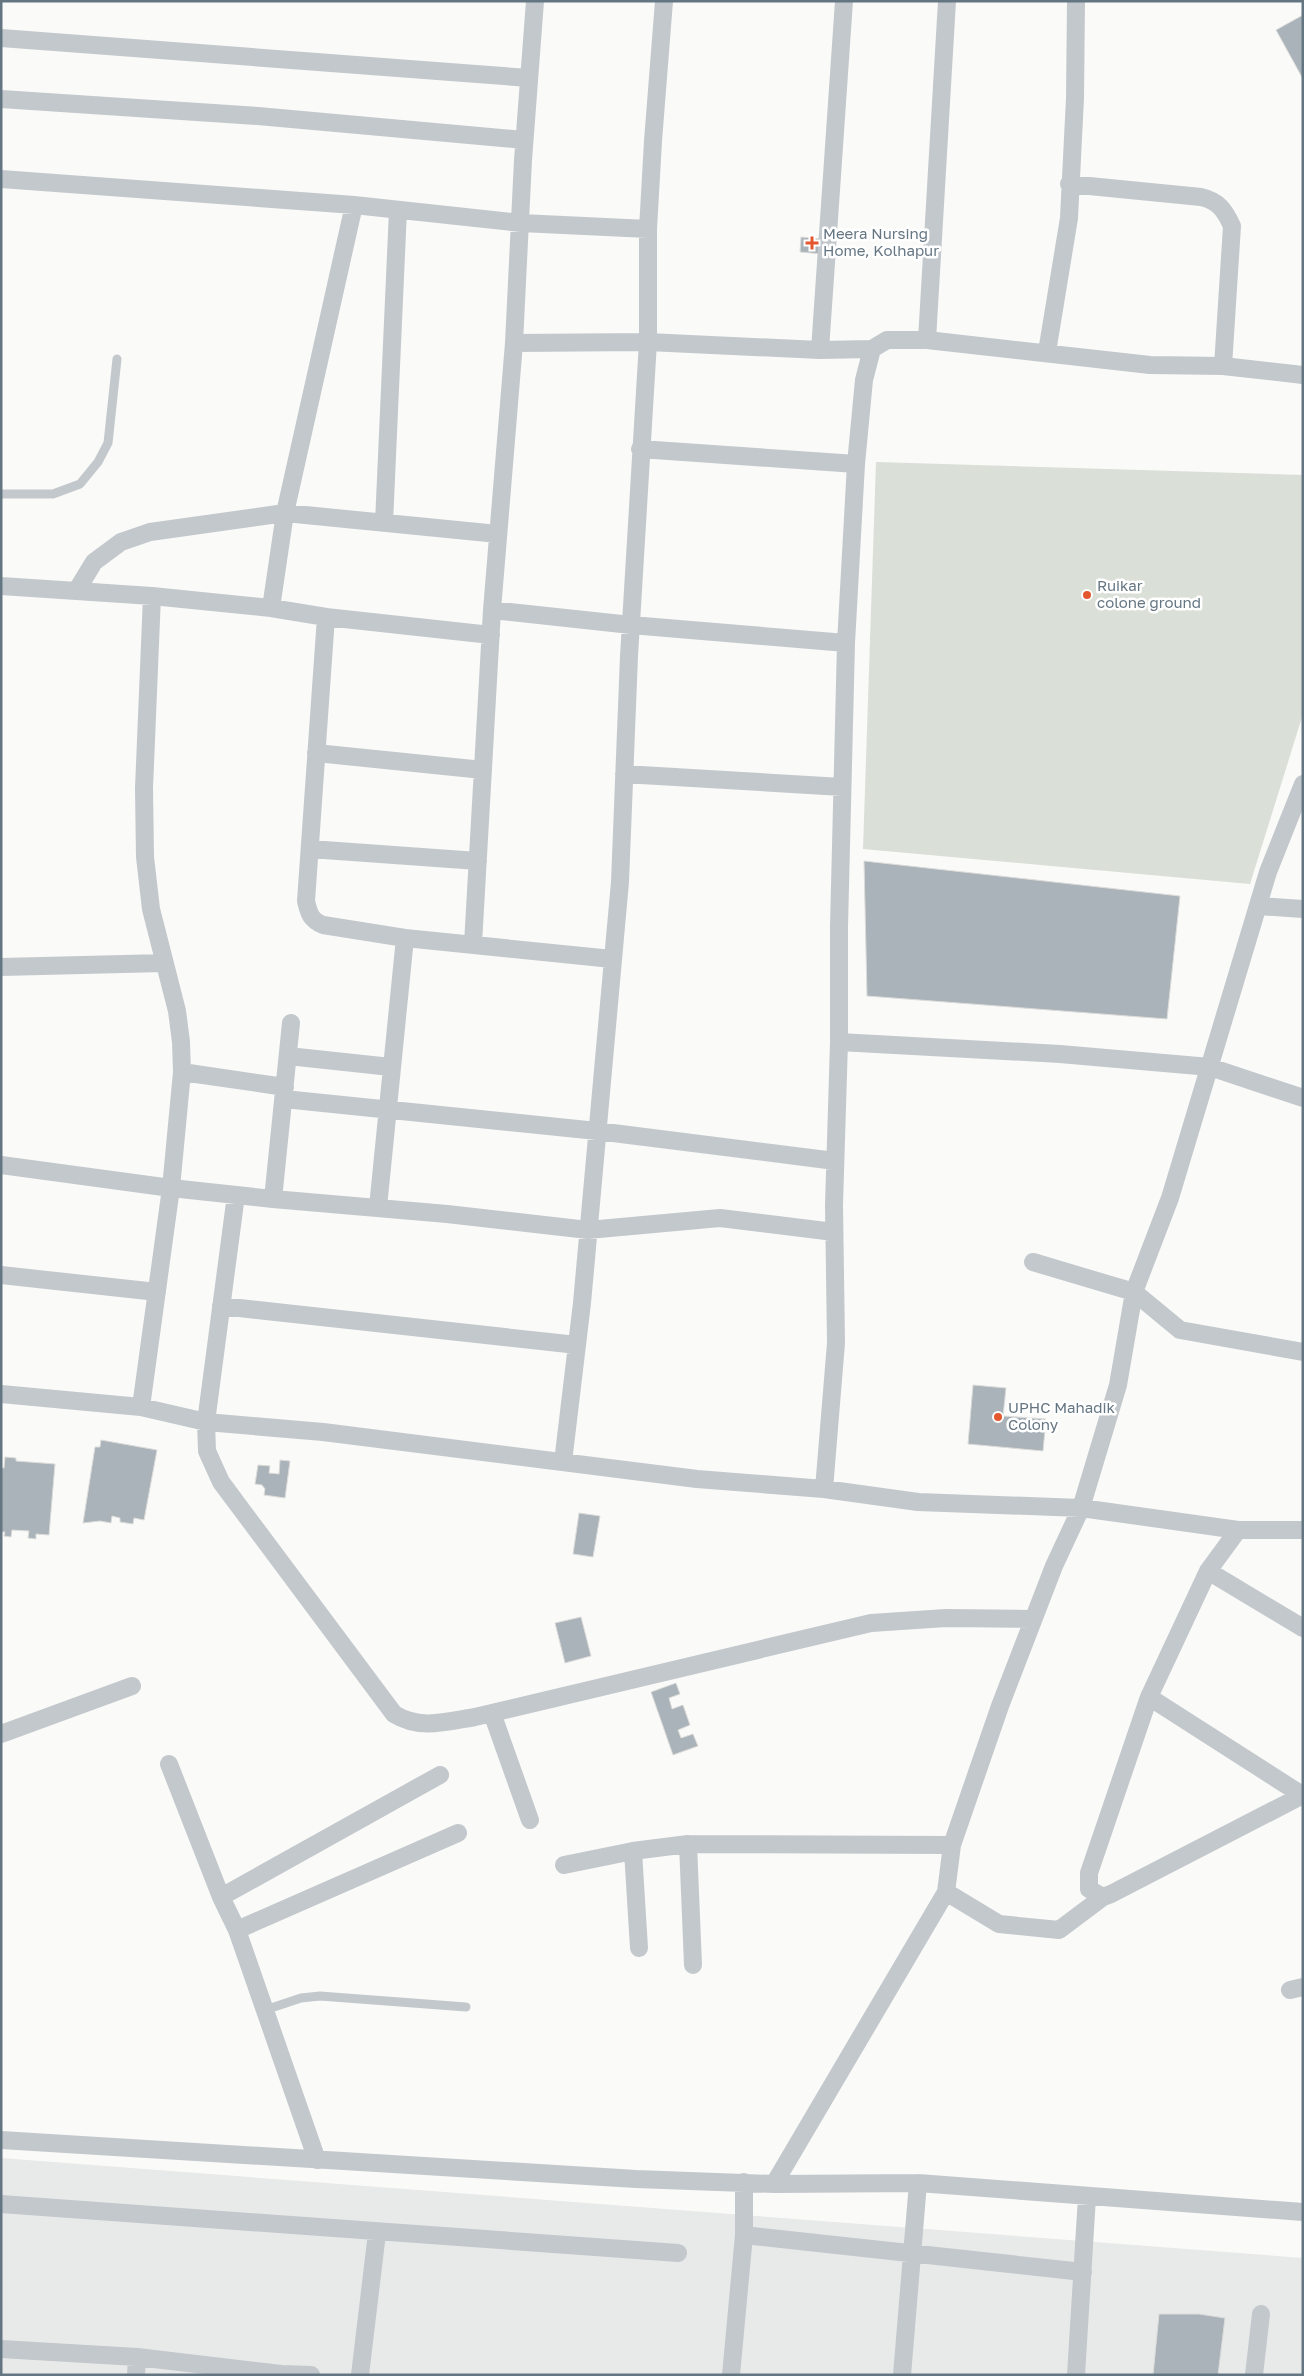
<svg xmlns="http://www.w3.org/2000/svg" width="1304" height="2376" viewBox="0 0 1304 2376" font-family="'Golos Text',sans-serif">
<rect width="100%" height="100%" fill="#fafaf8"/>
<!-- built -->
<path fill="#e8e9e9" d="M1 2158 1303 2258V2375H1Z"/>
<!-- green -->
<path fill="#dadfd7" d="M876 462 1303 475V714L1250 884 863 849Z"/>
<!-- building -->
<path fill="#aab3b9" stroke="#dcdcda" d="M1303 15V79L1276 30Z
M801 237 822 239V254L800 252Z
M864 861 1180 896 1167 1019 867 996Z
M973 1385 1006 1388 1003 1416 1046 1419 1043 1451 968 1444Z
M101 1440 157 1450 144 1520 134 1518 133 1524 120 1522V1518L112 1516 111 1523 100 1521 83 1523 95 1447H100Z
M5 1457 16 1458V1461L55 1464 49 1535 36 1534V1539L28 1538 29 1531 12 1530 11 1537 4 1536 5 1532H1V1468H4Z
M280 1460 290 1461 285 1498 264 1495 265 1489 262 1485 255 1484 258 1465 270 1466 269 1473 279 1474Z
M579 1513 600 1516 593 1557 573 1554Z
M581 1617 591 1656 565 1663 555 1623Z
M676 1683 680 1694 669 1698 672 1709 683 1705 690 1725 678 1730 681 1738 693 1734 698 1746 673 1755 651 1692Z
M1159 2314H1199L1225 2318 1218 2375H1153Z"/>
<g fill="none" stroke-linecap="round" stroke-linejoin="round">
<!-- lane -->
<path stroke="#c3c8cc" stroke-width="9" d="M1 494H53L80 484 98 462 108 443 117 359
M265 2010 301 1998 320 1996 466 2007"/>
<!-- street -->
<path stroke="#c3c8cc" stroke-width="18" d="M535 1 523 160 514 343 648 342 820 350 872 349
M1 38 529 78
M1 99 258 116 524 140
M1 179 354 205 521 223 648 229
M1069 184 1201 197C1219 201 1225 211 1232 226L1223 366
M927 340 947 1
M820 350 844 1
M1047 352 1069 218 1075 98 1076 1
M640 449 856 464
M384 523 398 210
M1 586 152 596 271 608 326 617 491 635
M77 590 94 562 121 542 150 532 285 513 498 534
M271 608 285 513 354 205
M492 610 631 625 846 643
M326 617 306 901C309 914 311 920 323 925L405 938 612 959
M316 753 483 770
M624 774 842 787
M310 849 478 861
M1258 906 1303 909
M473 944 492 610 514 343
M1 967 164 963
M839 1042 1060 1054 1210 1067 1303 1098
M288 1056 391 1067
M182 1072 285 1087
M284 1099 597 1131 835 1161
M1 1165 171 1188 273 1199 447 1214 588 1230 720 1218 834 1232
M236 1195 206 1422 207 1451 221 1482 394 1714C420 1730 445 1722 475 1717L871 1623 946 1618 1032 1619
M273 1199 291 1023
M378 1207 405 938
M1033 1262 1134 1292 1180 1330 1303 1352
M1 1275 157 1292
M221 1306 577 1345
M1 1394 141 1407 206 1422 323 1432 697 1479 824 1489 918 1502 1081 1508 1238 1530H1303
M141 1407 171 1188 182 1072 181 1042 177 1011 151 909 145 857 144 788 152 596
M563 1462 582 1303 620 882 629 656 648 342V229L653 141 664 1
M824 1489 836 1343 834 1205 839 1042V927L846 643 856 464 864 380 872 349 887 340H927L1150 365 1223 366 1303 375
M1238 1530 1208 1571 1149 1697 1089 1873V1889L1103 1897 1111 1894 1303 1795
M1208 1571 1303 1628
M1149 1697 1302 1795
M492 1713 530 1820
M1 1734 132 1686
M169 1764 221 1897 237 1930 317 2160
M688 1844 693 1965
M633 1851 639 1948
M564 1865 633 1851 688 1844 952 1845
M946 1892 999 1924 1059 1930 1103 1897
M221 1897 440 1775
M237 1930 458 1833
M1290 1990 1303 1987
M1 2140 636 2179 774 2184 918 2183 1303 2212
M774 2184 946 1892 952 1845 1000 1706 1054 1566 1081 1508 1118 1385 1134 1292 1170 1198 1268 872 1303 784
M1 2204 678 2253
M744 2235 1083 2272
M1 2349 137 2357 281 2374 311 2375
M136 2375 137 2357
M360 2375 377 2233
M731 2375 744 2235V2182
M902 2375 918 2183
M1076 2375 1087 2197
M1254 2375 1261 2314"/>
</g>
<!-- markers -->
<g fill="#e4572e" stroke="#fff" stroke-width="2">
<path d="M809.5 235.5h5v5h5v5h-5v5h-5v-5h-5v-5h5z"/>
<circle cx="1087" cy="595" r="5"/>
<circle cx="998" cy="1417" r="5"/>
</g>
<g text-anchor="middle" stroke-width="5" stroke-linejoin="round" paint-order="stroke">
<!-- poi labels -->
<g font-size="15" fill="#657683" stroke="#fff" text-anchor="start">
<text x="823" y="239">Meera Nursing<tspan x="823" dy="17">Home, Kolhapur</tspan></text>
<text x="1097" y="591">Ruikar<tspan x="1097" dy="17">colone ground</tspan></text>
<text x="1008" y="1413">UPHC Mahadik<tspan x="1008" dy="17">Colony</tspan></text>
</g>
</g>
<!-- border -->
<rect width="1304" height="2376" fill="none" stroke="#657683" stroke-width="5"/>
</svg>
